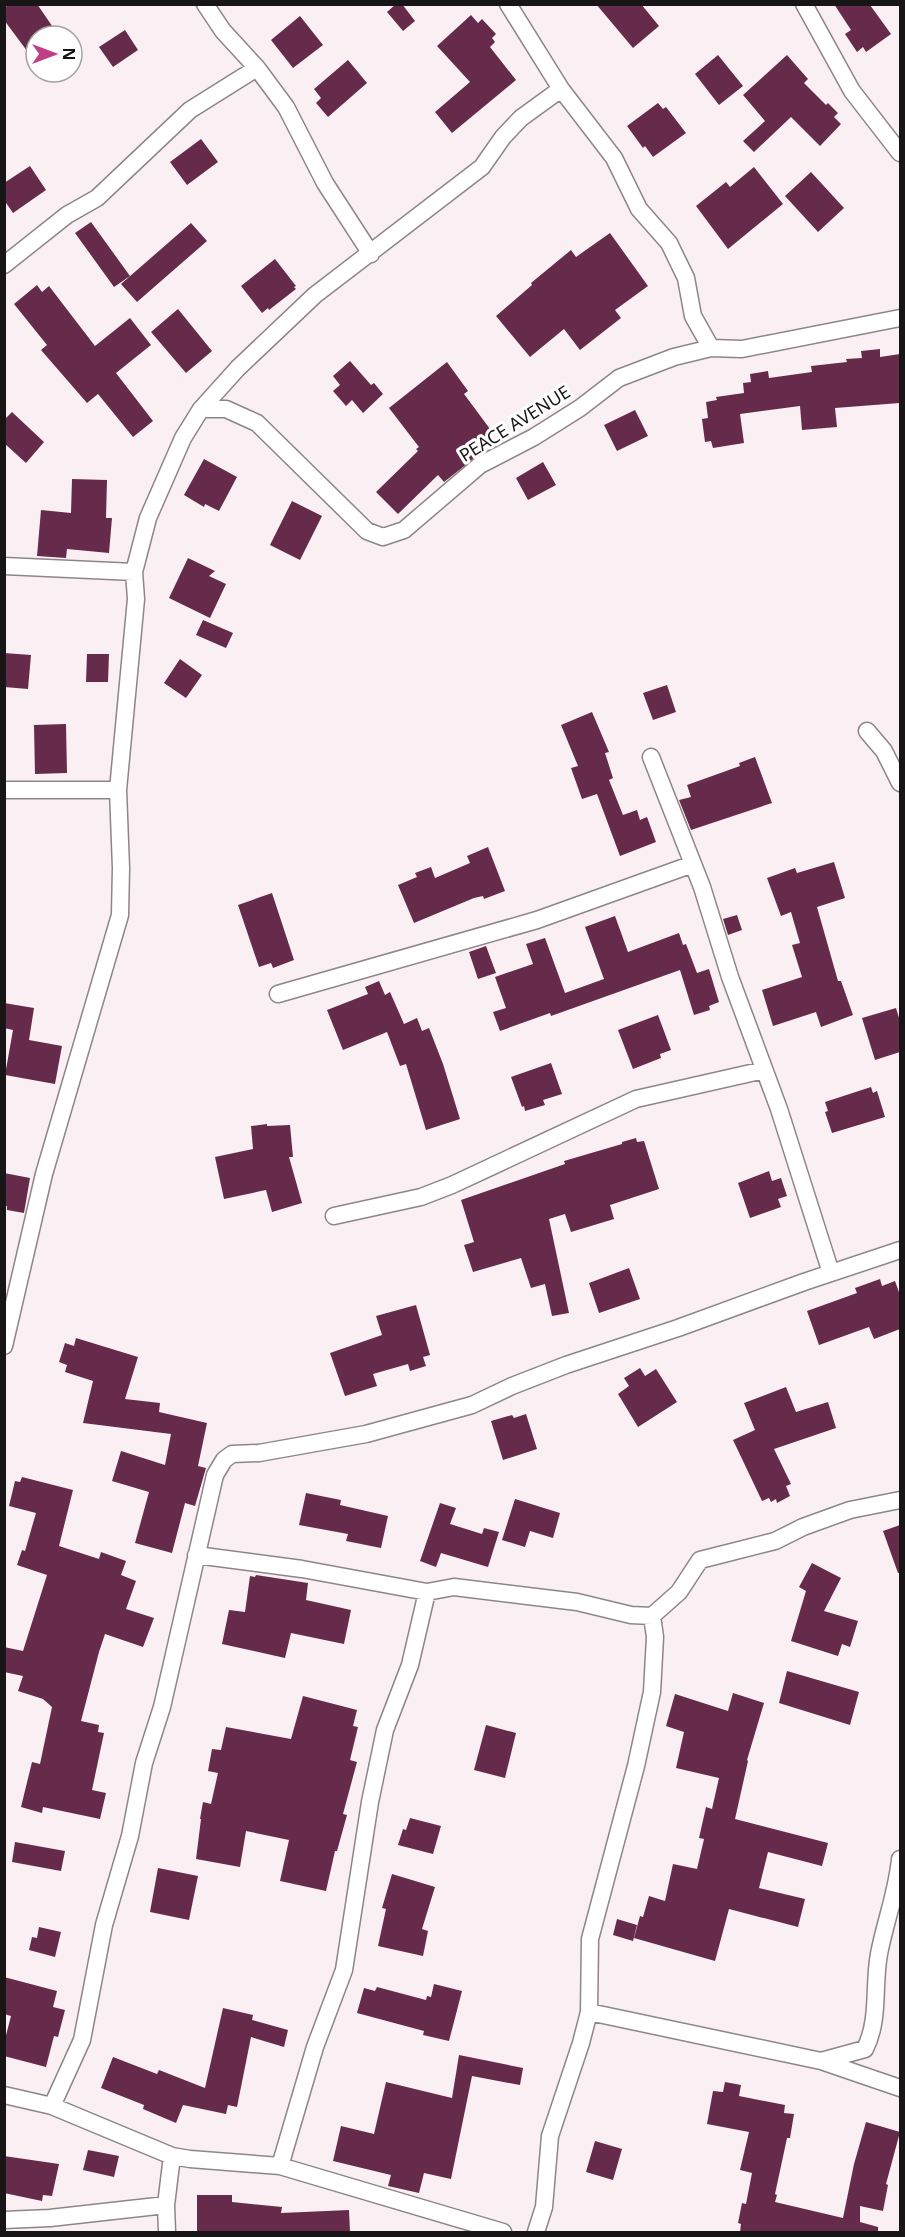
<svg xmlns="http://www.w3.org/2000/svg" width="905" height="2237" viewBox="0 0 905 2237" font-family="'Noto Sans',sans-serif">
<rect width="100%" height="100%" fill="#faf0f4"/>
<!-- building -->
<path fill="#662b4a" d="M10 4H37L59 36H36V63L4 20V8Z
M396 4H402L415 21 403 31 387 12Z
M596 4H641L659 26 633 48Z
M834 4 870 5 891 34 866 52 863 47 857 52 845 34 851 30Z
M471 15 478 23 482 19 496 34 492 38 495 42 490 47 516 80 452 133 435 112 470 82 437 46Z
M300 16 323 45 293 68 271 40Z
M125 30 138 50 113 67 99 47Z
M718 55 743 86 719 105 695 74Z
M787 55 808 79 804 83 826 105 828 103 838 113 834 117 841 124 820 146 791 117 754 152 743 141 765 121 743 95Z
M348 60 367 83 328 117 316 103 321 98 314 89Z
M658 103 663 109 666 107 686 133 653 157 645 146 643 148 627 126Z
M201 139 218 162 187 185 170 162Z
M30 166 46 190 13 213 4 200V183Z
M754 167 783 204 728 249 696 206 726 182 730 187Z
M811 172 844 208 818 232 785 196Z
M91 222 130 276 114 287 75 233Z
M191 223 207 241 137 302 121 284Z
M610 233 648 286 615 310 621 318 580 350 564 329 530 357 496 316 532 285 531 283 571 250 576 257Z
M275 259 296 286 294 287 296 289 269 310 268 308 262 313 241 286Z
M37 285 42 292 49 286 95 346 130 318 151 345 116 373 153 421 133 437 98 394 87 403 41 350 47 345 14 304Z
M178 309 212 351 186 373 151 332Z
M880 349V357L900 354V403L835 408 837 427 802 430 800 406 740 414 744 443 713 448 711 441 705 442 702 419 708 418 706 402 717 400 716 397 744 393 743 383 751 382 750 374 768 371 769 378 812 372 811 366 847 362 846 359 862 358 861 351Z
M350 361 371 385 374 383 383 394 363 413 352 400 346 406 333 391 340 385 333 376Z
M447 362 468 391 464 394 493 433 477 446 481 453 444 482 438 475 398 514 376 492 418 451 416 449 419 447 389 408Z
M635 410 648 436 617 451 604 425Z
M12 412 44 442 26 463 4 443V420Z
M204 459 237 477 219 511 205 504 204 507 184 495Z
M543 462 556 485 528 500 516 478Z
M72 479 107 480 106 518H112L109 553 67 549 66 558 37 556 41 510 71 513Z
M292 501 322 516 300 560 270 545Z
M188 558 215 571 209 576 226 584 210 618 169 598Z
M203 620 233 633 226 648 196 635Z
M4 653 31 655 28 689 4 687Z
M87 654H109L108 682H86Z
M180 659 202 675 186 698 164 683Z
M667 685 676 712 653 720 643 693Z
M592 712 609 752 605 753 613 778 609 780 623 815 637 810 640 820 647 817 656 842 620 856 597 794 582 799 571 768 578 766 561 725Z
M66 724 67 773 35 774 34 725Z
M755 757 772 803 691 830 679 800 691 797 687 785 740 766 739 763Z
M488 847 505 891 484 899 483 896 474 898 414 923 398 885 417 877 415 873 431 867 435 878 470 863 467 856Z
M834 862 845 898 817 907 838 981H841L853 1015 821 1027 816 1012 773 1026 762 990 802 977 792 945 800 943 791 912 781 916 767 878 795 868 797 873Z
M272 893 294 960 273 968 271 963 259 967 238 905Z
M737 915 742 930 728 935 723 919Z
M615 916 628 952 679 933 683 945 686 944 697 973 709 969 719 1002 709 1006 710 1010 694 1015 680 970 551 1016 550 1013 500 1031 493 1012 506 1008 495 977 533 964 526 944 545 938 565 993 604 979 585 927Z
M486 946 496 973 478 979 469 952Z
M379 981 385 995 390 992 404 1024 417 1018 422 1031 429 1028 443 1064 460 1119 426 1130 406 1064 400 1066 387 1032 343 1050 327 1010 368 994 365 987Z
M4 1003 34 1008 29 1040 62 1046 55 1084 5 1075 13 1030 4 1028Z
M896 1008 900 1021V1052L875 1060 862 1018Z
M658 1015 671 1050 660 1054 661 1058 633 1069 618 1030Z
M551 1063 562 1094 543 1100 545 1105 525 1111 524 1106 522 1107 511 1077Z
M871 1087 873 1093 877 1091 885 1117 832 1133 825 1112 828 1111 825 1102Z
M267 1124V1126L290 1125 293 1157H289L302 1203 272 1212 266 1190 224 1199 215 1157 253 1149 251 1126Z
M636 1138 637 1142 644 1141 659 1189 610 1205 614 1219 571 1232 565 1214 549 1219 569 1313 552 1316 545 1284 531 1288 521 1258 473 1272 464 1245 474 1242 461 1200 565 1164 564 1161 622 1144V1142Z
M769 1171 772 1181 781 1178 787 1196 778 1199 781 1207 750 1218 738 1183Z
M4 1173 30 1178 24 1213 7 1210V1206L4 1205Z
M629 1268 640 1299 599 1313 589 1283Z
M880 1279 882 1286 895 1281 900 1295V1329L874 1339 869 1327 819 1345 807 1311 857 1293 855 1288Z
M416 1305 430 1355 423 1357 426 1366 410 1371 408 1364 373 1374 377 1386 345 1396 330 1353 382 1335 376 1316Z
M76 1338 138 1357 125 1399 160 1403 159 1412 207 1423 198 1466 206 1468 195 1506 185 1503 172 1553 135 1543 149 1492 112 1481 121 1451 165 1465 171 1434 83 1423 93 1381 65 1372 67 1365 59 1362 65 1343 74 1346Z
M640 1368 645 1376 656 1369 677 1402 638 1427 618 1394 629 1386 624 1378Z
M786 1387 796 1412 828 1402 836 1428 774 1449 791 1484 786 1486 790 1496 777 1503 776 1499 771 1502 769 1498 762 1501 733 1440 755 1430 744 1403Z
M526 1414 537 1449 503 1460 491 1421 512 1415 514 1418Z
M22 1477 73 1490 59 1546 99 1559 101 1552 126 1561 121 1575 136 1581 126 1609 154 1618 143 1647 105 1634 99 1652 81 1721 99 1725 98 1732 104 1733 92 1790 106 1793 100 1819 43 1807 42 1813 21 1807 32 1762 40 1764 52 1707 43 1699 18 1691 23 1676 4 1672V1647L23 1651 47 1575 17 1565 22 1550 25 1551 36 1513 9 1506 15 1481 20 1482Z
M306 1493 341 1500 340 1505 388 1516 381 1548 346 1541 348 1534 299 1525Z
M515 1499 560 1513 553 1538 530 1531 525 1547 502 1540Z
M440 1503 456 1508 450 1524 482 1534 484 1528 499 1532 488 1567 441 1553 436 1567 420 1561Z
M900 1525V1573H898L883 1531Z
M812 1563 841 1578 824 1611 858 1621 850 1647 842 1644 838 1656 791 1641 806 1591 799 1587Z
M256 1575 308 1583 306 1600 351 1610 344 1644 291 1633 285 1658 222 1644 229 1610 245 1612 250 1576 255 1577Z
M787 1671 859 1692 850 1725 779 1703Z
M733 1693 764 1703 747 1760 748 1761 735 1819 828 1843 822 1866 768 1852 759 1888 805 1899 798 1927 729 1909 715 1961 634 1938 640 1916 643 1917 649 1896 665 1901 673 1864 697 1869 704 1839 699 1838 706 1807 712 1809 719 1778 676 1768 684 1732 666 1726 675 1694 728 1711Z
M303 1696 357 1710 353 1726 358 1727 350 1760 357 1762 343 1814 347 1815 337 1851H335L326 1891 280 1881 289 1840 246 1831 240 1867 196 1859 201 1819H200L203 1802 211 1804 218 1773 208 1771 212 1749 221 1750 226 1727 291 1739Z
M486 1725 516 1733 505 1778 474 1770Z
M410 1818 441 1826 433 1854 398 1845 403 1829 406 1830Z
M15 1842 65 1851 61 1871 12 1862Z
M158 1868 198 1876 189 1920 150 1912Z
M392 1874 435 1887 422 1929 428 1931 423 1956 378 1946 386 1909 382 1908Z
M617 1919 637 1925 633 1941 613 1935Z
M39 1927 61 1932 55 1957 29 1950 32 1937 37 1938Z
M4 1977 57 1991 53 2007 65 2010 58 2037 54 2036 46 2067 4 2056V2043L11 2016 4 2014Z
M434 1984 462 1991 449 2041 423 2035 424 2031 357 2013 364 1988 375 1991 377 1987 426 2000 427 1996 431 1997Z
M223 2008 253 2015 252 2020 288 2030 284 2047 251 2037 237 2107 228 2105 226 2114 183 2105 176 2123 143 2109 144 2105 101 2088 113 2057 157 2074 159 2070 205 2088Z
M459 2055 523 2068 520 2085 472 2076 451 2179 424 2173 419 2193 388 2186 391 2175 333 2161 341 2126 374 2134 386 2082 452 2098Z
M725 2082 741 2085 739 2096 785 2105 784 2113 794 2114 790 2138H787L775 2194 777 2195 775 2202 843 2218 854 2164 866 2122 900 2132 886 2184 888 2185 883 2211 860 2206V2222L878 2227V2232H740L741 2224 738 2223 742 2203 746 2204 752 2173 740 2170 749 2132 707 2124 713 2091 723 2092Z
M595 2141 622 2149 613 2180 586 2172Z
M88 2150 119 2156 114 2177 83 2170Z
M4 2156 59 2164 52 2196 43 2195 42 2201 4 2193Z
M197 2195H232V2202L282 2207 281 2213 349 2210 350 2232H197Z"/>
<g fill="none" stroke-linecap="round" stroke-linejoin="round">
<!-- street casing -->
<g stroke="#8e8589" stroke-width="19">
<path id="street" d="M205 4 223 31 257 68 286 107 325 183 371 254
M508 4 561 89 614 158 639 209 669 243 686 278 693 316 711 348
M804 4 852 91 900 153
M4 265 67 215 97 198 190 110 257 68
M201 409H226L257 423 367 531 383 537 404 530 480 465 534 437 580 408 619 378 674 357 711 348 742 349 900 318
M4 566 134 572
M867 731 884 751 900 783
M651 757 702 887 730 977 779 1109 831 1273
M4 790H118
M278 994 537 920 693 864
M334 1216 421 1197 452 1185 636 1099 764 1070
M4 1346 44 1174 120 915 121 868 118 790 136 599 134 572 148 518 183 438 201 409 238 368 315 295 482 167 503 137 521 118 561 89
M196 1555 302 1569 427 1592 454 1587 577 1602 631 1615 652 1616
M652 1616 679 1592 700 1560 775 1541 803 1527 850 1510 900 1500
M589 2012 821 2061 900 2088
M821 2061 865 2049C880 2019 873 1986 879 1954 885 1922 897 1892 900 1859
M4 2095 52 2106 172 2156 190 2159 280 2166 503 2232
M52 2106 82 2040 104 1925 130 1836 144 1763 162 1707 215 1475 224 1460 232 1454 259 1453 366 1434 472 1405 512 1386 566 1365 678 1328 804 1282 900 1250
M280 2166 315 2047 344 1970 370 1802 385 1730 410 1665 427 1592
M4 2220 50 2218 166 2205
M167 2232 166 2205 172 2156
M536 2232 544 2207 550 2136 581 2043 589 2012 590 1939 636 1766 652 1692 655 1637 652 1616"/>
</g>
<!-- street -->
<use href="#street" stroke="#fff" stroke-width="16"/>
</g>
<g text-anchor="middle" stroke-width="6" stroke-linejoin="round" paint-order="stroke">
<!-- street labels -->
<g font-size="18" fill="#181516" stroke="#fff">
<text transform="translate(515 424) rotate(-32)" y="6">PEACE AVENUE</text>
</g>
</g>
<!-- border -->
<rect width="905" height="2237" fill="none" stroke="#181516" stroke-width="12"/>
<!-- north arrow -->
<g transform="translate(54 54) rotate(90)"><circle r="28" fill="#ffffff" stroke="#a3a1a2" stroke-width="1.5"/>
<path d="M0-4.5L10 22L0 15L-10 22Z" fill="#c03e87"/>
<text y="-9" font-size="16" font-weight="bold" text-anchor="middle" fill="#181516">N</text>
</g>
</svg>
